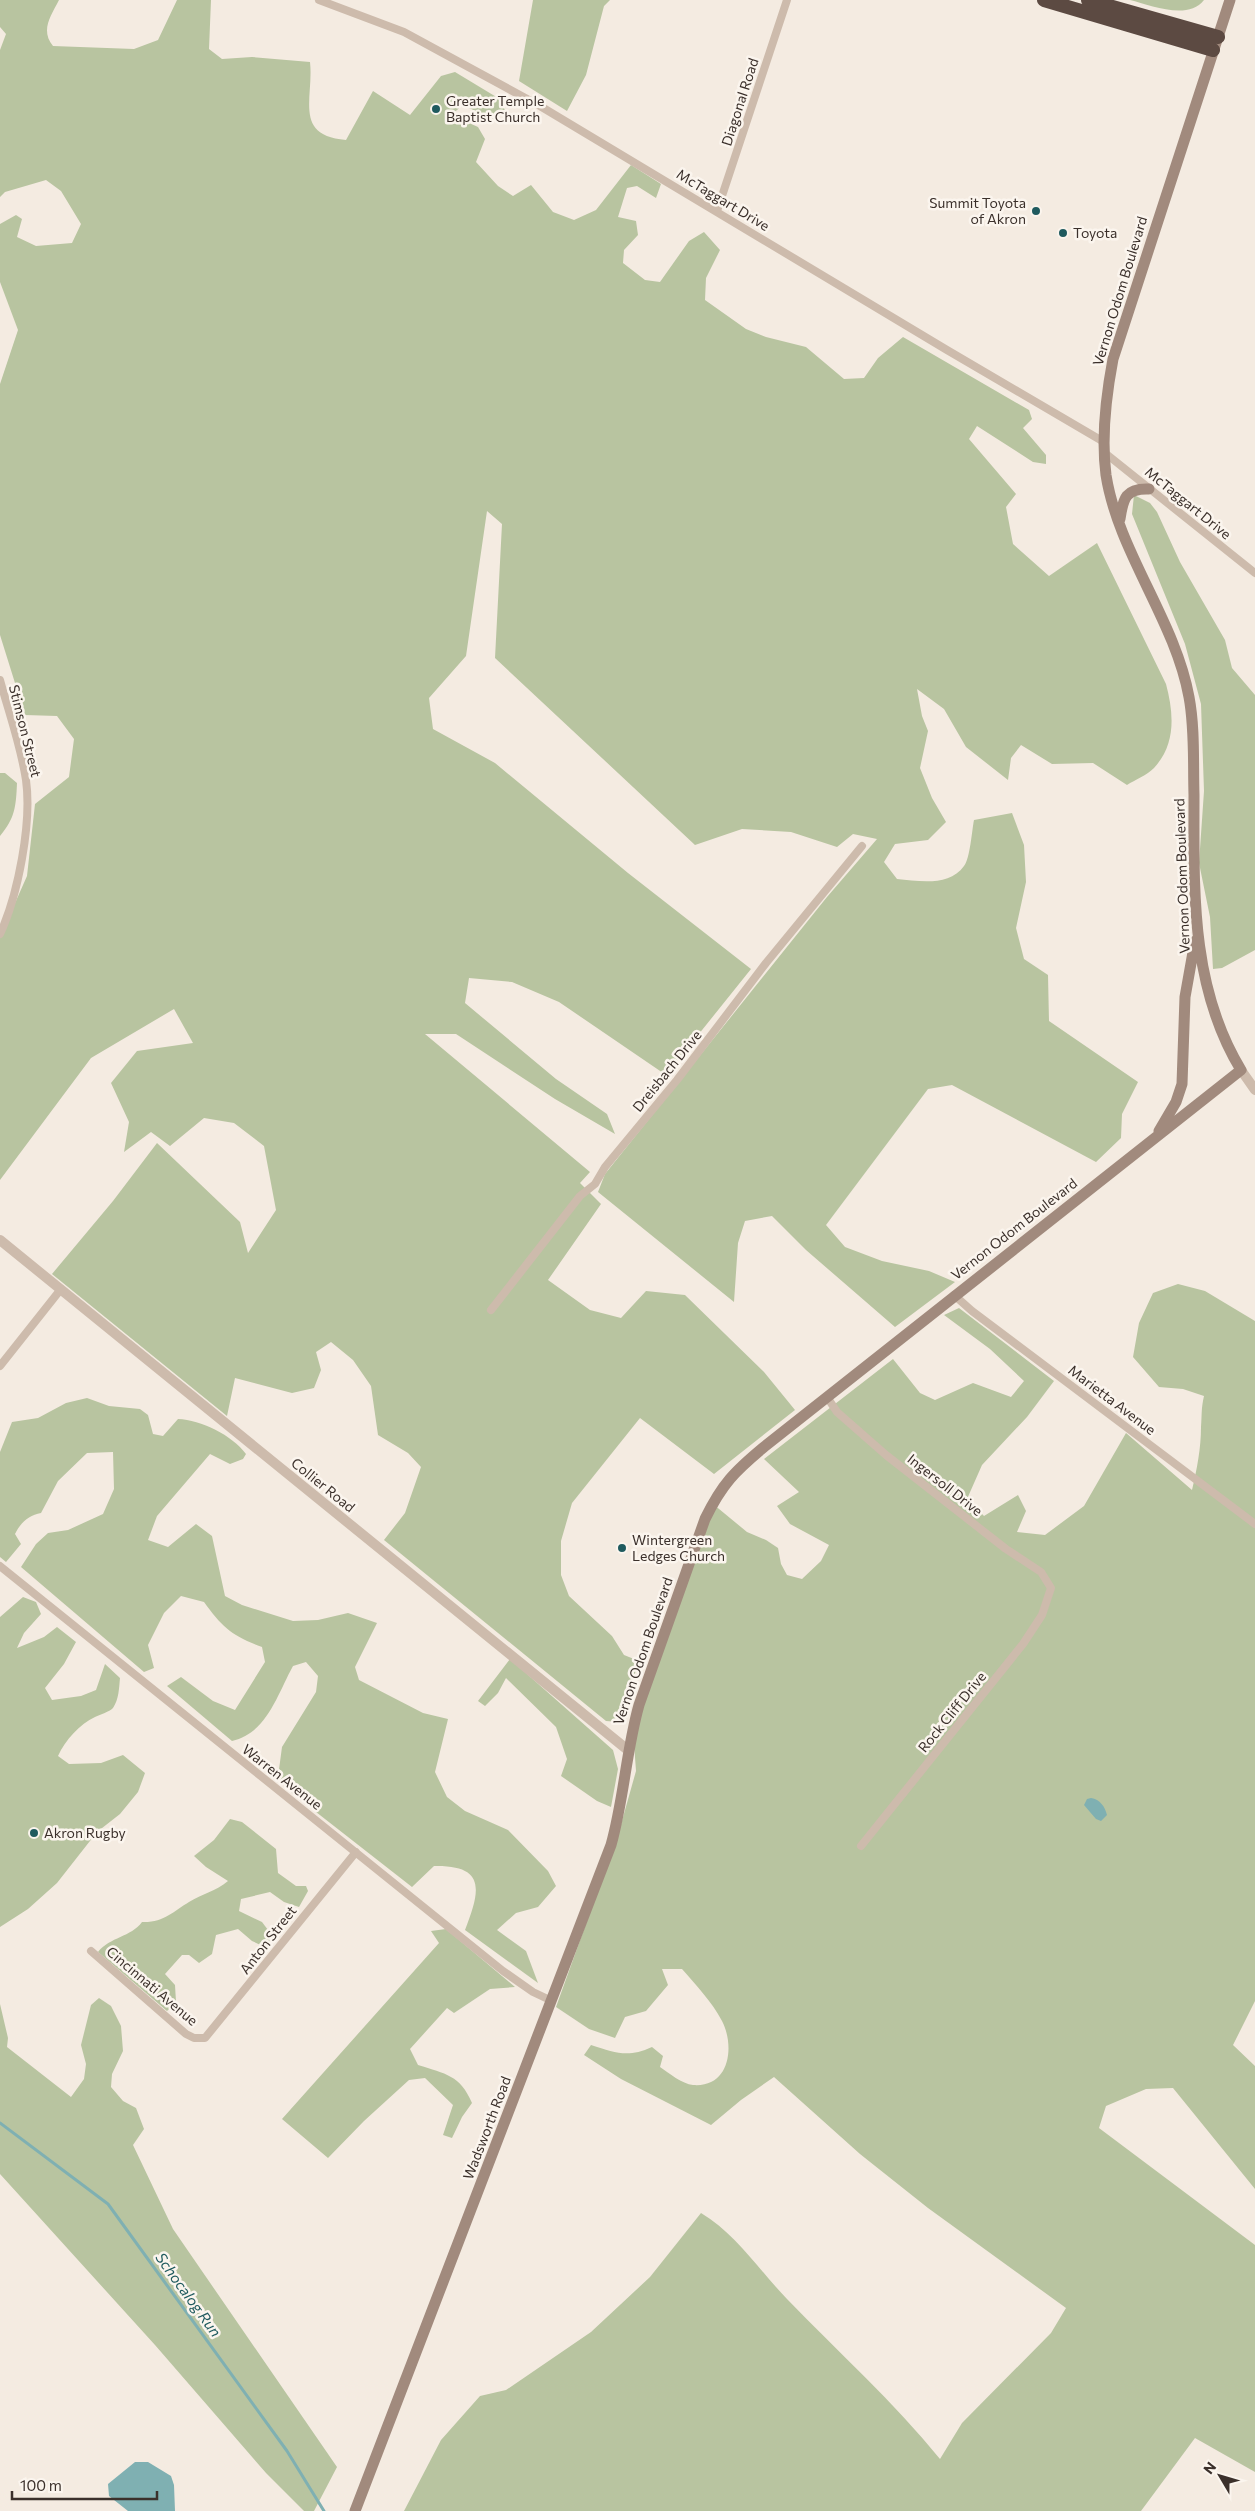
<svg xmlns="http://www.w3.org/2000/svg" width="1255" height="2511" viewBox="0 0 1255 2511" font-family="Commissioner,sans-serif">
<rect width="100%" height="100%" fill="#f4ebe1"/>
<!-- green -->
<path fill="#b8c4a0" d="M0 0H59C51 16 40 30 53 46L134 49 158 40 177 0H211L209 49 222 59 252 57 310 62C314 98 293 136 346 140L373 91 410 115 441 76 455 72 498 98 505 110 494 120 463 105 451 115 478 127 485 139 476 162 498 186 513 196 531 185 553 212 574 220 596 210 631 165 661 184 656 198 637 186 627 188 618 217 636 221 638 235 624 250 623 263 645 280 660 282 689 241 704 232 720 250 706 278 705 300 746 329 766 337 806 347 844 379 864 378 878 358 903 337 1029 410 1032 419 1023 428 1046 455V464L1033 462 977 426 969 439 1016 494 1006 507 1013 544 1049 576 1097 543 1166 684C1174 714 1176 744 1154 768 1147 775 1135 780 1127 785L1093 763 1052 764 1021 745 1011 758 1008 780 966 747 944 709 917 689 922 716 928 731 920 768 932 798 946 822 928 840 895 844 884 862 897 879C919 881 949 887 964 866 970 859 972 830 974 820L1012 813 1024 845 1026 882 1016 928 1024 959 1048 975 1049 1021 1138 1082 1122 1114 1121 1138 1096 1162 952 1085 928 1089 826 1225 845 1247 882 1261 929 1271 955 1282 895 1327 806 1250 772 1216 745 1221 738 1243 734 1302 598 1192 605 1174 827 897 877 839 853 834 837 847 791 832 742 829 695 845 495 658 502 524 487 511 466 656 429 698 433 729 495 763 628 873 751 969 666 1075 559 1002 512 982 469 978 465 1003 556 1079 607 1114 615 1134 555 1099 456 1034H425L590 1172 580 1183 601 1204 548 1280 590 1310 621 1318 646 1291 685 1295 764 1372 795 1410 714 1474 640 1418 572 1503 561 1541V1575L569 1596 612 1636 624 1655 639 1661 619 1722 606 1721 384 1540 405 1513 421 1467 408 1453 378 1435 371 1386 353 1360 331 1342 316 1352 321 1370 314 1388 292 1393 235 1378 227 1416 52 1274 113 1201 157 1143 240 1222 248 1253 276 1210 264 1146 234 1123 204 1118 170 1146 151 1132 124 1152 129 1122 111 1083 137 1051 193 1043 174 1009 91 1058 0 1180V937L27 876 35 804 69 777 74 739 57 716 25 715 0 635V384L18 330 0 282V224L16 215 22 219 17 237 36 246 72 243 81 224 61 191 46 180 5 192 0 197V50L6 34 0 27Z
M533 0H610L604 6 586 75 567 111 519 81Z
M1130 0H1204C1188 21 1150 5 1130 0Z
M1134 495 1150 503 1157 512 1180 562 1225 640 1232 668 1255 695V950L1222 968 1213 969 1210 917 1199 863 1204 791 1201 704 1185 644 1132 514Z
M0 773H5L17 783C16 807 15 818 0 836Z
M1178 1284 1205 1291 1255 1321V2001L1233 2045 1255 2066V2189L1173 2088 1146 2089 1106 2106 1099 2128 1255 2245V2472L1195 2438 1141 2511H404L441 2440 480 2396 506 2390 591 2332 650 2277 701 2213C736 2234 759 2270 787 2299 838 2352 894 2402 940 2459L962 2423 1051 2333 1066 2308 928 2208 860 2154 774 2077 741 2100 711 2125 621 2079 584 2055 591 2045C616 2053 628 2058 652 2047L663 2056 660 2067C669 2073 682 2084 693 2085 730 2088 735 2046 722 2021 712 2002 696 1985 682 1969H662L668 1985 646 2011 625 2017 615 2038 589 2029 556 2007 618 1835 636 1771 634 1743 645 1687 713 1504 747 1532 766 1540 778 1548 781 1564 787 1575 802 1579 821 1561 829 1545 790 1524 777 1506 799 1492 764 1459 893 1359 920 1393 935 1400 973 1383 1011 1397 1024 1381 990 1349 944 1315 959 1308 1054 1381 1027 1417 982 1465 967 1499 984 1516 1018 1495 1026 1511 1017 1532 1045 1535 1084 1506 1126 1433 1192 1490C1197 1469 1201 1448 1201 1427 1202 1415 1201 1409 1204 1396L1183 1389 1159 1387 1133 1357 1139 1323 1153 1293Z
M87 1398 109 1406 140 1409 148 1415 153 1434 163 1436 178 1419C201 1420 232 1435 246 1454L243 1459 230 1464 210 1454 157 1516 148 1540 168 1547 196 1524 212 1536 225 1596 242 1605 293 1621 318 1620 348 1613 377 1623 355 1667 359 1680 423 1713 448 1719 435 1772 447 1797 465 1811 508 1830 548 1871 556 1886 538 1907 516 1913 497 1930 526 1951 538 1983 465 1930C480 1891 487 1865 434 1866L412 1887 293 1794 278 1777 282 1747 316 1692 318 1676 306 1662 293 1666C277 1695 267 1733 232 1741L167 1686 181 1677 213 1701 235 1710 265 1662 262 1647C232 1636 222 1627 204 1602L181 1596 164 1613 148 1645 154 1668 144 1672 21 1567 36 1544 48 1533 68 1530 103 1514 114 1489 113 1452 87 1453 58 1481 41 1513C29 1515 21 1522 15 1534L21 1544 6 1562 0 1557V1452L12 1422 38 1418 66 1403Z
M23 1597 36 1602 41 1614 24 1633 17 1648 44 1637 57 1627 76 1642 64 1664 45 1688 52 1700 81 1696 96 1690 105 1664 120 1678C119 1688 119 1699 113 1708 109 1712 101 1714 95 1717 80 1724 65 1740 58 1756L69 1764 101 1763 123 1755 145 1773 138 1792 120 1814 97 1832 57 1883 28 1909 0 1927V1617Z
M510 1659 613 1750 618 1769 611 1807 597 1801 561 1776 567 1759 556 1727 506 1678 498 1693 485 1706 478 1701Z
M230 1819 242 1822 276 1849 278 1873 296 1886H306L308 1891 299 1907 284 1902 270 1892 241 1899 239 1911 262 1922 274 1938 267 1948 252 1941 238 1929 216 1935 212 1954 199 1963 189 1955H182L165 1974 175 1985 176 2002 167 2011 98 1952C110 1937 131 1937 142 1922 163 1923 174 1911 189 1902 202 1894 216 1891 228 1881L206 1867 194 1856 214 1840Z
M446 1929 515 1987 490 1989 454 2013 447 2008 410 2049 418 2065C446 2074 460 2075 472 2103L462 2117 452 2138 443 2135 453 2105 425 2078 409 2080 364 2121 328 2158 282 2119 439 1943 431 1931Z
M99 1998 111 2006 121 2026 123 2051 112 2074 111 2087 123 2101 136 2108 144 2129 133 2145 173 2229 337 2467 314 2511H304L266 2473 155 2345 0 2174V2004L8 2038 7 2047 71 2097 84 2079 86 2064 81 2045 91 2005Z"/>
<!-- water -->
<path fill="#7fb0b2" d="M1091 1798C1100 1799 1105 1807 1107 1815L1101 1821 1096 1819 1084 1805 1087 1799Z
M135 2462H148L171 2476 174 2485 175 2511H128L109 2496 108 2484Z"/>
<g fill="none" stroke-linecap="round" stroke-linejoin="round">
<!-- stream -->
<path stroke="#7fb0b2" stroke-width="3" d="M0 2123 108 2204 287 2451 324 2511"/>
<!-- minor -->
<path stroke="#cdbbac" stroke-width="8" d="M319 0 404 32 540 106 947 350 1104 442
M717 211 787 0
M1105 453 1255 573
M0 680C9 713 21 746 26 780 32 823 18 895 0 934
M954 1295 972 1311 1255 1524
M491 1310 580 1196 595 1184 605 1167 677 1080 766 963 862 846
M0 1366 61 1289
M827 1397 837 1412 886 1455 1006 1549 1041 1572 1051 1588 1042 1615 1023 1644 861 1846
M0 1566 503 1971 533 1992 552 2001
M91 1951 186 2034 194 2038H205L356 1852"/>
<!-- tertiary -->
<path stroke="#cdbbac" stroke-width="10" d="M1241 1070 1255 1090
M0 1240 629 1751"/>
<!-- secondary -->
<path stroke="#a18a7d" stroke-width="11" d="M1120 519C1123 498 1126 488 1149 489
M1159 1131 1176 1102 1182 1084 1185 997 1195 941
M355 2511 611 1845C624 1799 626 1751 639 1705L705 1519C722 1484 735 1471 764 1447L1241 1070C1190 986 1194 890 1194 795 1193 763 1195 729 1189 697 1175 620 1118 552 1106 475 1101 437 1106 396 1113 359L1230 0"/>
<!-- motorway -->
<path stroke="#5c4a42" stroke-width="14" d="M1044 0 1213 50
M1088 0 1218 37"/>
</g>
<!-- markers -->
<g fill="#1f5a5e" stroke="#fbf5ee" stroke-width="2">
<circle cx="436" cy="109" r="5"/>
<circle cx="1036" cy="211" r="5"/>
<circle cx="1063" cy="233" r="5"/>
<circle cx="622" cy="1548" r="5"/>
<circle cx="34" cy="1833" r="5"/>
</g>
<g text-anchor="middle" stroke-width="5" stroke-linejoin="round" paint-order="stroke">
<!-- poi labels -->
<g font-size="14" fill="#3b302b" stroke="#fbf5ee" text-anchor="start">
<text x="446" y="106">Greater Temple<tspan x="446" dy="16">Baptist Church</tspan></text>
<text x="1026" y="208" text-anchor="end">Summit Toyota<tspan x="1026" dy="16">of Akron</tspan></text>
<text x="1073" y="238">Toyota</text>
<text x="632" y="1545">Wintergreen<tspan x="632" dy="16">Ledges Church</tspan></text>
<text x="44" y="1838">Akron Rugby</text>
</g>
<!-- street labels -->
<g font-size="14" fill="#3b302b" stroke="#fbf5ee">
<text transform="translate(740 102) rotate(-72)" y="5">Diagonal Road</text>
<text transform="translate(723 200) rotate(31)" y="5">McTaggart Drive</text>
<text transform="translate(1120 291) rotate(-73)" y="5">Vernon Odom Boulevard</text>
<text transform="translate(1188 503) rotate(39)" y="5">McTaggart Drive</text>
<text transform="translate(25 731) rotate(76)" y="5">Stimson Street</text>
<text transform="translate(1182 876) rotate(-92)" y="5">Vernon Odom Boulevard</text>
<text transform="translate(667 1071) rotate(-51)" y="5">Dreisbach Drive</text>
<text transform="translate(1014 1229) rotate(-38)" y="5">Vernon Odom Boulevard</text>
<text transform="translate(1112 1400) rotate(37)" y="5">Marietta Avenue</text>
<text transform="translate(323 1485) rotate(39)" y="5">Collier Road</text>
<text transform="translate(945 1485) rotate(38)" y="5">Ingersoll Drive</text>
<text transform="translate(643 1651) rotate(-71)" y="5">Vernon Odom Boulevard</text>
<text transform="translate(952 1712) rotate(-51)" y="5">Rock Cliff Drive</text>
<text transform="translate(282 1777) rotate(38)" y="5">Warren Avenue</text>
<text transform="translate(268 1940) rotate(-52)" y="5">Anton Street</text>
<text transform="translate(152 1986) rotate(40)" y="5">Cincinnati Avenue</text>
<text transform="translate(487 2128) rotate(-69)" y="5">Wadsworth Road</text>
</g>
<!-- water labels -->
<g font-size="15" font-style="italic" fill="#1f5a5e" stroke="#fbf5ee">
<text transform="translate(188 2295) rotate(54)" y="5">Schocalog Run</text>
</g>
</g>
<!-- north arrow -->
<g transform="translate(1220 2476) rotate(308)" stroke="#fbf5ee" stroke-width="4" paint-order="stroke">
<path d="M0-4L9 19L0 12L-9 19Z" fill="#3b302b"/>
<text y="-8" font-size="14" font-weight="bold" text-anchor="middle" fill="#3b302b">N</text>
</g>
<!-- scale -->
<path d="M12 2491v8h145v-8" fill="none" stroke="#3b302b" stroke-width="2.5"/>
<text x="20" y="2491" font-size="15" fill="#3b302b" stroke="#fbf5ee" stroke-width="4" paint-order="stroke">100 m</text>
</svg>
